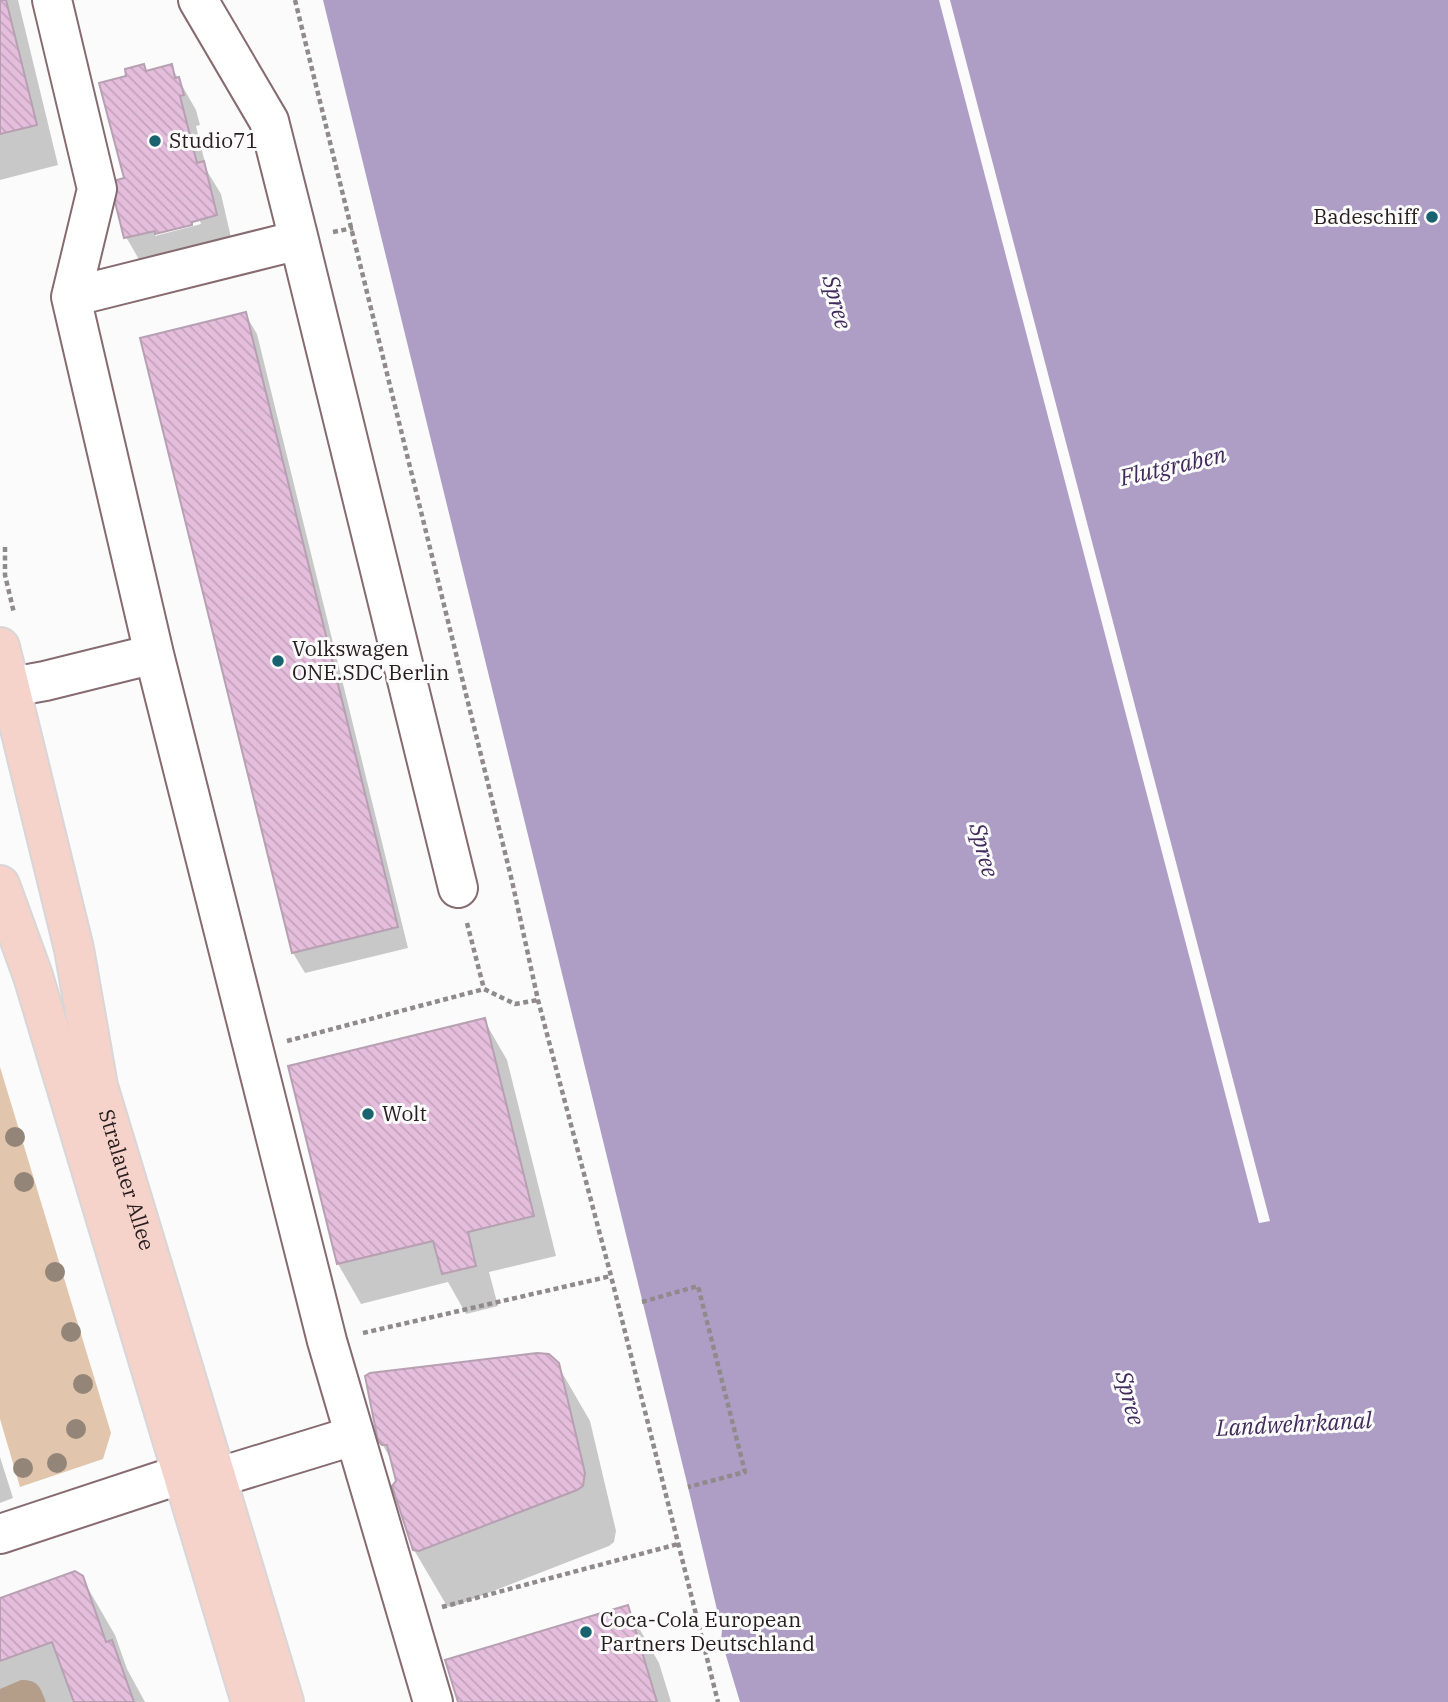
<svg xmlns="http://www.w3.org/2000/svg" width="1448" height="1702" viewBox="0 0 1448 1702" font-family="'IBM Plex Serif',serif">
<defs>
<pattern id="building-back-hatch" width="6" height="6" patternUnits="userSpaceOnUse" patternTransform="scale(1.75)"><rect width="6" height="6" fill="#e4bedc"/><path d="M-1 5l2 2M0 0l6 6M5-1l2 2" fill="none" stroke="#c4a3bc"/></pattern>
</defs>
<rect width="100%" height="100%" fill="#fbfbfb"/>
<!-- green -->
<path fill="#e1c6ad" d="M0 1067 111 1433 103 1459 20 1487 0 1419Z
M21 1680C39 1680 40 1687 46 1702H0V1689Z"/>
<!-- water -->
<path fill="#ae9ec6" d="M323 0H1448V1702H740L721 1639 722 1631 688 1487Z"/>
<!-- pier -->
<path fill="#fbfbfb" d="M939 0H950L1270 1221 1259 1223Z"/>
<!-- shadow -->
<path fill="#0003" fill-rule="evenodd" d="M0 0H18L58 165 0 180Z
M144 66 147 72 171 66 196 110 200 125 196 126 207 171 221 194 233 246 144 268 126 237 128 77ZM200 221 201 224 155 236V232Z
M245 314 257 334 408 948 305 973 293 953Z
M484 1020 507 1060 556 1256 489 1272 498 1306 466 1314 448 1282 361 1304 338 1264 290 1068Z
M557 1364 590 1421 616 1531 614 1542 609 1546 452 1607 447 1606 414 1550 394 1465 380 1440Z
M0 1457 13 1498 0 1503Z
M82 1578 115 1635 127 1669 145 1702H0V1600Z
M627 1607 659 1663 671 1702H459Z"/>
<!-- building -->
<path fill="url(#building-back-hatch)" stroke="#b7a0b2" stroke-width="2" d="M0 0H6L37 125 0 134Z
M144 64 146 71 172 64 175 78 179 77 184 95 180 96 197 163 204 161 217 215 192 222V225L155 234V231L124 238 110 182 124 178 99 83 126 76 125 69Z
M246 312 398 927 292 953 140 338Z
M485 1018 534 1216 468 1232 476 1266 442 1274 433 1241 337 1264 288 1066Z
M537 1353 549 1354 559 1363 585 1473 583 1486 577 1490 419 1551 413 1550 392 1486 396 1481 387 1445H382L378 1441 365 1376 370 1373Z
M75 1571 83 1576 106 1642 112 1640 134 1702H74L52 1642 0 1661V1598Z
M628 1605 657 1702H458L445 1660Z"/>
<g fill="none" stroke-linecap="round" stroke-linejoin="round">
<!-- minor casing -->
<g stroke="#866b71" stroke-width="42">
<path id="minor" d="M52 0 97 189 71 297 154 654 327 1341 433 1702
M299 240 458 888
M71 297 299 240 269 121 198 0
M0 689 45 681 154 654
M216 1478 353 1436
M0 1534 182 1474"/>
</g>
<!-- major casing -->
<g stroke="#d8d6d7" stroke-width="42">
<g id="major">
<path id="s1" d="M0 647 74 949 98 1086 284 1702"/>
<path d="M0 885 33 976 251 1702"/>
</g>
</g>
<!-- path -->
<path stroke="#908a8b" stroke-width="4.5" stroke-dasharray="5 3.5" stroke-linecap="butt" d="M295 0 512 881 538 1000 611 1276 718 1702
M333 232 353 228
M5 547V575L14 613
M467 923 484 989
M287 1041 484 989 515 1004 538 1000
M642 1302 698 1286 745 1472 688 1487
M363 1333 611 1276
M442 1607 678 1544"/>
<!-- minor -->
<use href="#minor" stroke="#fff" stroke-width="38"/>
<!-- major -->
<use href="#major" stroke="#f5d2ca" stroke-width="38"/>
</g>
<!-- trees -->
<g fill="#938578">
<circle cx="15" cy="1137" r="10"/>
<circle cx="24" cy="1182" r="10"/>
<circle cx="55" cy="1272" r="10"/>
<circle cx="71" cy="1332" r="10"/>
<circle cx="83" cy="1384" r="10"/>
<circle cx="76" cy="1429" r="10"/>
<circle cx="57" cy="1463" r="10"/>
<circle cx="23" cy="1468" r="10"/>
</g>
<!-- markers -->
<g fill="#196270" stroke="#fbfbfb" stroke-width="2.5">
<circle cx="155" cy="141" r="7"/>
<circle cx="1432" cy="217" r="7"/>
<circle cx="278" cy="661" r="7"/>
<circle cx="368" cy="1114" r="7"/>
<circle cx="586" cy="1632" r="7"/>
</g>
<g text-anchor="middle" stroke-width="6" stroke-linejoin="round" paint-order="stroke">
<!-- poi labels -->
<g font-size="21" fill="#281d1f" stroke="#fbfbfb" text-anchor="start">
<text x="169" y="148">Studio71</text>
<text x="1418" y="224" text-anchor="end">Badeschiff</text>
<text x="292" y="656">Volkswagen<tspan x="292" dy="24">ONE.SDC Berlin</tspan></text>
<text x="382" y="1121">Wolt</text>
<text x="600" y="1627">Coca-Cola European<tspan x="600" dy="24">Partners Deutschland</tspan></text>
</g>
<!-- street labels -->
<g font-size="21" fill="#281d1f" stroke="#fbfbfb">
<text dy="7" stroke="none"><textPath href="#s1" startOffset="548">Stralauer Allee</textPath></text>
</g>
<!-- water labels -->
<g font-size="23" font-style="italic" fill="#40295b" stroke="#fbfbfb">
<text transform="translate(837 302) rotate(75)" y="8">Spree</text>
<text transform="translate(1173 466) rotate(-13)" y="8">Flutgraben</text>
<text transform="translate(984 850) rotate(75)" y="8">Spree</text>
<text transform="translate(1130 1398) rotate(75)" y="8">Spree</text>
<text transform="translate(1294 1424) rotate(-3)" y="8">Landwehrkanal</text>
</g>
</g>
</svg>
